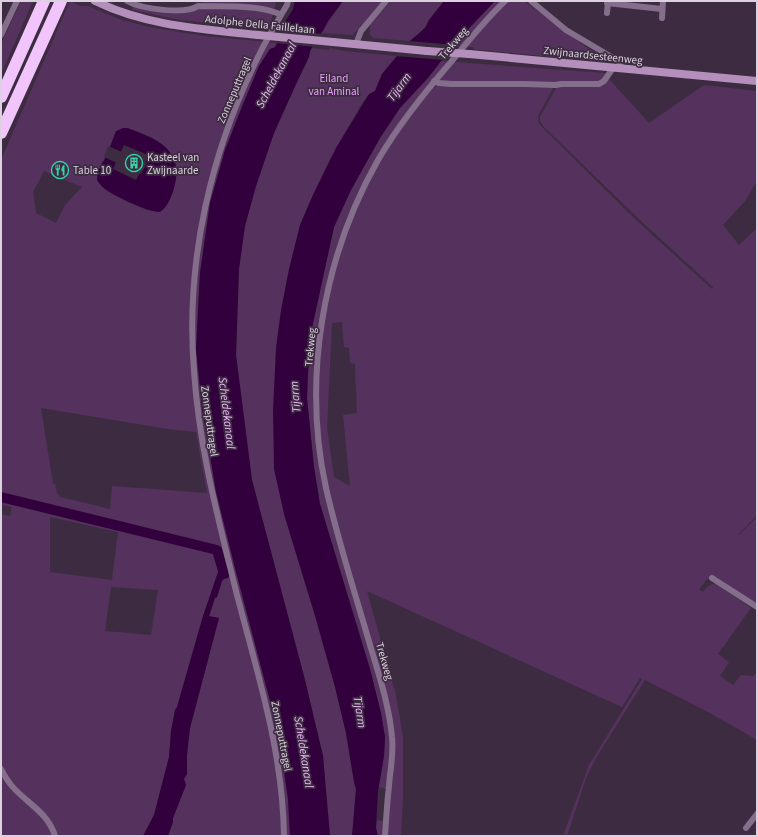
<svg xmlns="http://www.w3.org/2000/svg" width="758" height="837" viewBox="0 0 758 837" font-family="'Source Sans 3',sans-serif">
<rect width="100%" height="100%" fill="#3d2c41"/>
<!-- green -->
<path fill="#55325d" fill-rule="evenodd" d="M21 1H33L1 74V44Z
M70 1 80 6H88L119 19 149 27 204 36 277 43 275 48 270 49 259 66 225 150 210 203 200 273 196 349 202 408 210 457 236 572 278 731 288 799 290 836H168L173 822V818L186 785 184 779 187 774V755L190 728 219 618 209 617 215 598 217 597 222 581 219 572 203 616 177 707 175 710 171 731 169 757 154 815 143 836H1V514L10 516 12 507 2 505 3 503H1V160ZM127 128 153 138 147 210C136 205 98 191 97 178 95 166 120 138 127 128ZM44 171 82 187 65 205 56 223 36 213 33 192ZM41 408 168 429 196 432 207 493 112 486 110 509 60 497 57 493 55 483 53 484ZM50 517 118 532 112 580 50 572ZM111 587 158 590 151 635 105 631Z
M203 1H271L276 3 269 29 180 20 132 10 133 7C154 11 182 20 201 7Z
M343 1H382L353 35 321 33Z
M391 1H444L429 20 425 28 410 41 373 38 370 35V25Z
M495 1H524L586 47 605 57 606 59 605 62 473 49 474 47 453 45Z
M311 48 329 50 330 48 344 51 396 56 382 74 375 91C364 96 359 109 353 119 332 153 315 188 300 225L284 514 316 619 335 687 346 733 354 782 356 788 352 836H330L323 756 305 680 252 480 236 355 239 269 245 226 256 186 274 133 297 82 309 57Z
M441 61 605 73 604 79 600 82 556 83 539 114C537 119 538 123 542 127L638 222 712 289 713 287 640 220 544 127 540 121V117L556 88C565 82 589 85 600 85L603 84 608 78 649 123 704 85 757 91V181L745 201 723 225 739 245 757 228V515L738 535H739L757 517V605L717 577 707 579 699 589 703 592 706 588 712 584H717L751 608 718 654 729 662 720 676 733 685 741 675 753 676 757 673V740L710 713 645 680 596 758 586 778 567 836H563L589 765 642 679 640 678 622 707 367 591 396 695 403 737V797L401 836H378L376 828 377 820 384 821 386 789 379 787 384 756 385 737 381 714 370 669 320 504 314 467 307 398 308 374 310 337 334 227 351 190 380 138 400 108ZM342 322 344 347 349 348 350 363 355 364 357 413 343 415 350 486 334 477 327 427 332 323Z"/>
<!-- water -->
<path fill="#32003c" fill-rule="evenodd" d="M295 1H343L328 21 323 31 321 33 310 51 309 57 297 82 274 133 256 186 245 226 239 269 236 355 252 480 305 680 323 756 330 836H290L288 799 278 731 236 572 216 492 202 408 196 349 200 273 210 203 225 150 243 104 259 66 270 49 275 47 285 27 284 23 293 9Z
M444 1H495L456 42 428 78 400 108 380 138 351 190 334 227 310 337 308 374 307 398 314 467 320 504 370 669 381 713 385 737 384 756 378 791 376 828 378 836H352L356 789 354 782 346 733 335 687 316 619 284 514 274 469 273 410 276 348 281 310 289 269 300 225 313 195 336 148 369 94 375 91 382 74 410 41 425 28 429 20Z
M123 128H127C158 139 185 150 174 188 171 198 168 206 160 212 150 213 114 196 105 189 102 187 99 183 97 180L98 171 106 157 116 131ZM124 145 148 155 145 162 147 163 141 174 140 173 136 180 113 169Z
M218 572 224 574 225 578 222 581 217 597 215 598 209 616 219 618 190 728 187 755V774L184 779 186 785 173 818V822L168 836H143L154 815 169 757 171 731 175 710 177 707 203 616Z"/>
<!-- pier -->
<path fill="#3d2c41" d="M282 30 323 34 315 47 275 43Z
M408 41 456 45 444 60 395 56Z
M108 146 122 152 117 163 104 157Z"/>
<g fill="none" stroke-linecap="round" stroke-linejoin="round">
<!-- river -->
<path stroke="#32003c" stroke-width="10" d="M1 497 217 550 224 574 226 573
M365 836 367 784"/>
<!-- minor -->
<path stroke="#856e8b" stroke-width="6" d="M127 1C141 9 185 15 198 6 222 7 261 4 281 15
M531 1 566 30 620 62 621 68
M607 3 662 9
M607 13 608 1
M662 18 663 1
M1 35 17 1
M356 44 361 31 386 1
M434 81 439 83 451 84H525L556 85 561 84H599L604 81 613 68
M712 578 757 607
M1 769C4 775 7 780 11 785 26 803 48 812 55 836
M746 828 757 814
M284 836C283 753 258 675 237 595 219 522 199 448 194 371 185 261 211 149 261 51 269 35 278 20 287 5L288 1
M385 836C386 820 387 803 389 786 390 770 394 754 392 737 389 705 379 675 370 645 355 593 338 541 326 488 302 378 323 257 378 160 399 124 424 93 451 62 468 41 485 20 505 1"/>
<!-- secondary -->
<path stroke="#b48fbc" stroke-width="8" d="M95 1C146 26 202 29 258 35
M333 42 427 51
M469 54 757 81"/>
<!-- motorway -->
<path stroke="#f2c4fc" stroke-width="12" d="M1 97 44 1
M1 133 61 1"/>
<!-- secondary-bridge -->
<path stroke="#b48fbc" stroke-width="8" d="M258 35 333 42
M427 51 469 54"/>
</g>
<!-- icons -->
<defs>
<g id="building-ring" transform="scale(0.9)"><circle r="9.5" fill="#3d2c41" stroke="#32d4a9" stroke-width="1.5"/><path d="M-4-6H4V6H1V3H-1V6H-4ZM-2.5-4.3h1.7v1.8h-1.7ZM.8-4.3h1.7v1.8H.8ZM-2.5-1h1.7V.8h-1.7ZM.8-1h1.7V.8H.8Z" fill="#32d4a9"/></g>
<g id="restaurant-ring" transform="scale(0.9)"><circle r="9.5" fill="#3d2c41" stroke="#32d4a9" stroke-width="1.5"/><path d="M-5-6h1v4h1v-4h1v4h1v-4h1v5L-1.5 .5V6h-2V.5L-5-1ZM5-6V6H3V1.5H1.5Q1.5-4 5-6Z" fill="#32d4a9"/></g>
</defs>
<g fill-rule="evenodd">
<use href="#building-ring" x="134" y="163"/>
<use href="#restaurant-ring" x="60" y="170"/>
</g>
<g text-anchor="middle" stroke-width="3.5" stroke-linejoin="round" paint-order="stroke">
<!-- street labels -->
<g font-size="11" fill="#dcd1de" stroke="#3d2c41">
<text transform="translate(260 24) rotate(6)" y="4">Adolphe Della Faillelaan</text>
<text transform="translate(453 43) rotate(-50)" y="4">Trekweg</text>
<text transform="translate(593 55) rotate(6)" y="4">Zwijnaardsesteenweg</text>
<text transform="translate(234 90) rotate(-67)" y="4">Zonneputtragel</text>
<text transform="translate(310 347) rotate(-85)" y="4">Trekweg</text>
<text transform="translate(210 421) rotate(82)" y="4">Zonneputtragel</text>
<text transform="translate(385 661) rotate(74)" y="4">Trekweg</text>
<text transform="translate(282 736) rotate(79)" y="4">Zonneputtragel</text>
</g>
<!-- park labels -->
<g font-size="11" fill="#e8a0f9" stroke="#3d2c41">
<text x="334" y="82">Eiland<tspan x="334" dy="13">van Aminal</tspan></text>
</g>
<!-- poi labels -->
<g font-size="11" fill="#dcd1de" stroke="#3d2c41" text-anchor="start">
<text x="147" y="161">Kasteel van<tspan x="147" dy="13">Zwijnaarde</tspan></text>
<text x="73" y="174">Table 10</text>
</g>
<!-- water labels -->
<g font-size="12" font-style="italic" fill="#efb5fc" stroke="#3d2c41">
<text transform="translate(276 75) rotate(-62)" y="4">Scheldekanaal</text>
<text transform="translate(399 87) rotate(-54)" y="4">Tijarm</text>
<text transform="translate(295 397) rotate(-95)" y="4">Tijarm</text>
<text transform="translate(227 413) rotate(83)" y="4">Scheldekanaal</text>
<text transform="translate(360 712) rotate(81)" y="4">Tijarm</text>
<text transform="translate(304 752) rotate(81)" y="4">Scheldekanaal</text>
</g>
</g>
<!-- border -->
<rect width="758" height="837" fill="none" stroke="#dcd1de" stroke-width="4"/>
</svg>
